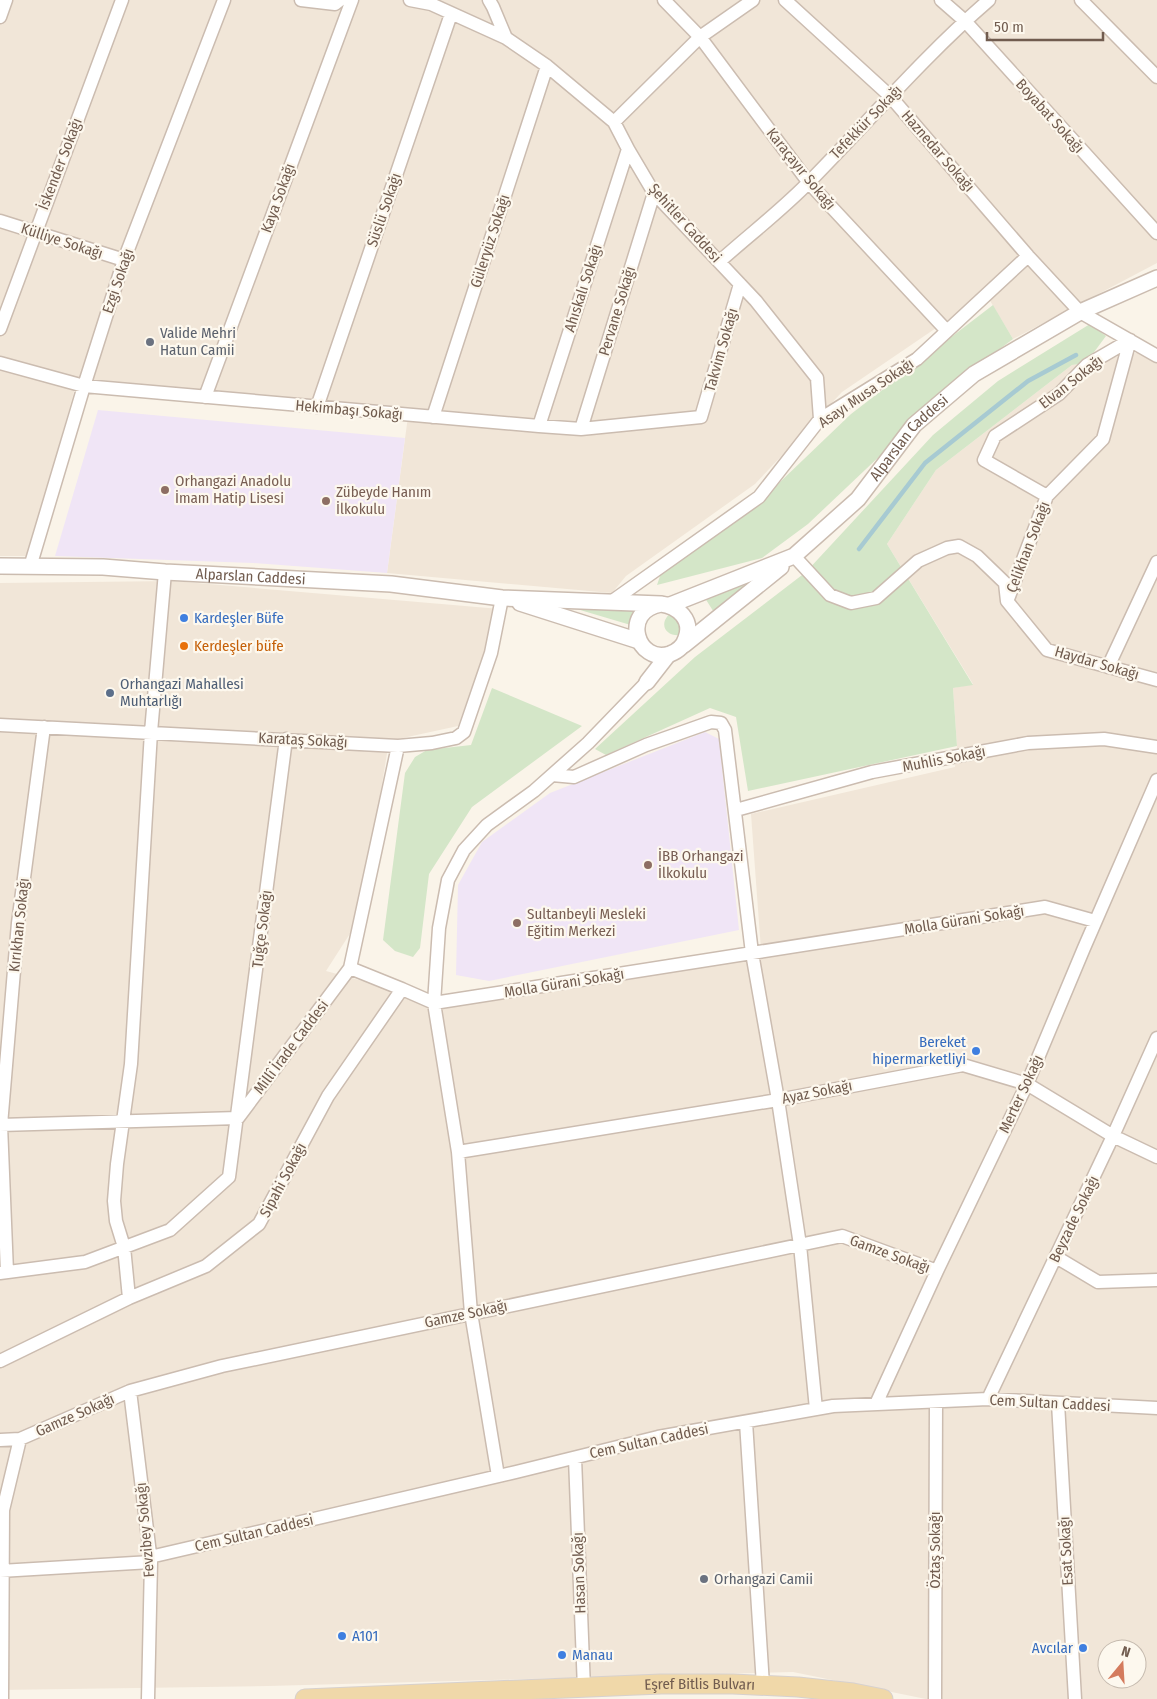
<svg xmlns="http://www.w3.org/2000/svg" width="1157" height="1699" viewBox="0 0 1157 1699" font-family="'Fira Sans Condensed',sans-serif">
<rect width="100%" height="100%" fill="#faf4e9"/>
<!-- residential -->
<path fill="#f1e6d8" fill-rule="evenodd" d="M0 0H1157V263L1013 339 986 294 842 392 755 484 626 576 612 593 387 573 409 409 77 381 28 556H0Z
M1157 349V1699H926L793 1672 268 1686 0 1690V583L173 581 500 609 458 726 389 741 360 918 326 971 455 1006 761 950 751 814 955 767 957 746 953 688 973 684 887 544 936 470 1072 365ZM1107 1649H1137V1679H1107Z"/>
<!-- education -->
<path fill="#f0e5f6" d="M98 410 405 438 387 573 253 563 55 556Z
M705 732 719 739 739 930 489 981 456 975 458 885 482 842 550 793Z"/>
<!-- green -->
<path fill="#d4e6c8" d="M993 305 1013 339 985 360 922 416 808 524 762 558 657 585 661 573 756 505 851 414Z
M1090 324 1106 336 1086 363 1072 365 936 470 887 544 973 685 953 688 957 746 748 791 736 717 710 708 606 755 595 749 695 657 806 572 933 435 998 381Z
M777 569 717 617 703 595Z
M533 596 639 602 634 626Z
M672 612 684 615 681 635C664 637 658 622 672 612Z
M492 688 582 726 472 807 429 874 420 948 413 957 395 951 383 940 405 773 415 757 427 750 471 745Z"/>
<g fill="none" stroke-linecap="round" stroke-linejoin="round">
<!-- stream -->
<path stroke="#a7cad2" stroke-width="4.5" d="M859 549 925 463 1028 381 1076 355"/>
<!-- minor casing -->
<g stroke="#cbbcb0" stroke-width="15">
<path id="minor" d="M301 0 335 4 340 0
M410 0 431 4 506 38 547 66 614 122 628 149 654 193 756 301 817 378 820 419
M489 0 493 7 506 38
M664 0 700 37 809 183 947 331
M785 0 890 96 1028 256 1080 312 1157 356
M941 0 965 21 1157 233
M1081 0 1157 77
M0 17 6 0
M614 122 700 37 753 0
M0 221 124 260
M719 262C749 235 782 210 810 181 869 121 924 56 989 0
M0 329 122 0
M0 363 84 386 539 426 581 429 701 417 740 284
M205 397 352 0
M317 407 451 14
M433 417 547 66
M539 426 628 149
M581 429 654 193
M1047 496 984 460 995 436 1059 394 1087 365 1130 340
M794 556 830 595 851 603 876 598 918 561 947 548 959 546 977 556 1005 583 1007 601 1047 650 1157 680
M30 567 84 386 124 260 224 0
M1008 599 1047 496 1103 439 1130 340
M611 602 759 497 820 419 917 359 1028 256
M1108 667 1157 562
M0 725 398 746 432 743 456 738 464 732 491 653 502 598
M552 775 574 777 646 745 711 722 721 723 725 730 752 953 778 1100 800 1245 816 1409
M736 810 872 772 1028 743 1104 739 1157 747
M350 968 402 989 434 1003
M434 1003 1045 907 1095 921
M0 1125 238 1118 350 968 398 746
M458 1152 778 1100 963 1065 1027 1084 1113 1136 1157 1157
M1056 1257 1098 1282 1157 1280
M7 1272 1 1125 18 923 44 727
M0 1273 85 1262 170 1230 229 1177 286 739
M129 1298 124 1247 116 1221 114 1201 117 1164 131 1064 151 732 165 572
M0 1361 129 1298 206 1266 259 1224 328 1096 402 989
M130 1391 151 1562 148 1699
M988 1399 1113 1136 1157 1038
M1058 1403 1075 1699
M876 1404 937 1271 1027 1084 1084 948 1157 780
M746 1422 763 1685
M0 1440 20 1439 130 1391 222 1366 842 1236 937 1271
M575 1458 584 1689
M498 1476 471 1313 458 1152 434 1003 439 928 448 880 464 850 487 825 534 791 588 743 647 682
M150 1557 516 1472 658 1437 833 1406 988 1399 1157 1408
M0 1571 151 1562
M2 1699 3 1510 20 1439
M935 1699 936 1402"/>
</g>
<!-- tertiary casing -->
<g stroke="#cbbcb0" stroke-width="18">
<g id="tertiary">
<path id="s1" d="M0 566 103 567 165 572 391 584 502 598 661 604C678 606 693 620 686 638 684 645 678 651 670 654 637 665 620 611 661 604"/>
<path d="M520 603 639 641"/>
<path id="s2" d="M670 605 794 556 858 499 914 425 974 374 1080 312 1157 278"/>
<path d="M684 645 781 567"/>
<path d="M647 682 668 655"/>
</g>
</g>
<!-- primary casing -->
<g stroke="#d7d1ce" stroke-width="21">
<g id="primary">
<path id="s3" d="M305 1699 661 1684H733L798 1687 853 1693 883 1699"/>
</g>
</g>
<!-- minor -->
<use href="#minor" stroke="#fff" stroke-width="12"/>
<!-- tertiary -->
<use href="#tertiary" stroke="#fff" stroke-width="15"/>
<!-- primary -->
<use href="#primary" stroke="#f0d8a9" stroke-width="19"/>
</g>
<!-- markers -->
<g fill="#6b7280" stroke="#fdf8ee" stroke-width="2">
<circle cx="150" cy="342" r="5"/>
<circle cx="704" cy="1579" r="5"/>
</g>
<g fill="#8d6e63" stroke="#fdf8ee" stroke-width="2">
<circle cx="165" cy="490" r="5"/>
<circle cx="326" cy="501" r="5"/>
<circle cx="648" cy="865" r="5"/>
<circle cx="517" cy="923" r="5"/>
</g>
<g fill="#3f7fe0" stroke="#fdf8ee" stroke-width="2">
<circle cx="184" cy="618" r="5"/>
<circle cx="976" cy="1051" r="5"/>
<circle cx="342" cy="1636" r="5"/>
<circle cx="1083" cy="1648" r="5"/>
<circle cx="562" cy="1655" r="5"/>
</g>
<circle fill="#e8710a" stroke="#fdf8ee" stroke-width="2" cx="184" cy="646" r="5"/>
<circle fill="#5c6f8a" stroke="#fdf8ee" stroke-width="2" cx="110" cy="693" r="5"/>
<g text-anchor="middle" stroke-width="4.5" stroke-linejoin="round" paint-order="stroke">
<!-- street labels -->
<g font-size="15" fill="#715c4f" stroke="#fdf8ee">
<text transform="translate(1050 116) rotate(48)" y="5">Boyabat Sokağı</text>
<text transform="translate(866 122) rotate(-46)" y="5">Tefekkür Sokağı</text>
<text transform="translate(938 151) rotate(49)" y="5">Haznedar Sokağı</text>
<text transform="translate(60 164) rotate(-69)" y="5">İskender Sokağı</text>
<text transform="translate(801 169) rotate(51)" y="5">Karaçayır Sokağı</text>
<text transform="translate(278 198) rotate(-70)" y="5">Kaya Sokağı</text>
<text transform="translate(384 210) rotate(-71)" y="5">Süslü Sokağı</text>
<text transform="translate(685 223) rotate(48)" y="5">Şehitler Caddesi</text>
<text transform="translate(62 241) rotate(18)" y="5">Külliye Sokağı</text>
<text transform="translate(490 241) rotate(-72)" y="5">Güleryüz Sokağı</text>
<text transform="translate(118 281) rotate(-71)" y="5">Ezgi Sokağı</text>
<text transform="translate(583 288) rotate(-72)" y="5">Ahıskalı Sokağı</text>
<text transform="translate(617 311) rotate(-73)" y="5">Pervane Sokağı</text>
<text transform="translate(721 350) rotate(-74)" y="5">Takvim Sokağı</text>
<text transform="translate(1071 382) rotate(-38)" y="5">Elvan Sokağı</text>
<text transform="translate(866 393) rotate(-34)" y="5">Asayı Musa Sokağı</text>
<text transform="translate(349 410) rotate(5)" y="5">Hekimbaşı Sokağı</text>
<text dy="5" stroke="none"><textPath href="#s2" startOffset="299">Alparslan Caddesi</textPath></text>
<text transform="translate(1028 547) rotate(-69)" y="5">Çelikhan Sokağı</text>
<text dy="5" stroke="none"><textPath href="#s1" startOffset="251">Alparslan Caddesi</textPath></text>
<text transform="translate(1097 663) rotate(16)" y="5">Haydar Sokağı</text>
<text transform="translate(303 740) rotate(3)" y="5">Karataş Sokağı</text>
<text transform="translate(944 759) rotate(-11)" y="5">Muhlis Sokağı</text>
<text transform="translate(964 920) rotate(-9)" y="5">Molla Gürani Sokağı</text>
<text transform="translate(19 925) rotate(-84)" y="5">Kırıkhan Sokağı</text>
<text transform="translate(262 929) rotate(-83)" y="5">Tuğçe Sokağı</text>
<text transform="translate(564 983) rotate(-9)" y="5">Molla Gürani Sokağı</text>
<text transform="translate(291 1047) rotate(-53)" y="5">Millî İrade Caddesi</text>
<text transform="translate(817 1092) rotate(-11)" y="5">Ayaz Sokağı</text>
<text transform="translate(1021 1094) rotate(-65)" y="5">Merter Sokağı</text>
<text transform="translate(283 1180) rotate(-62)" y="5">Sipahi Sokağı</text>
<text transform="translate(1074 1219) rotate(-64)" y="5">Beyzade Sokağı</text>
<text transform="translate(890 1254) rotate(20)" y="5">Gamze Sokağı</text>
<text transform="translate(466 1314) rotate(-12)" y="5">Gamze Sokağı</text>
<text transform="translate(1050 1403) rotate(3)" y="5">Cem Sultan Caddesi</text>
<text transform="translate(75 1415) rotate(-24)" y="5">Gamze Sokağı</text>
<text transform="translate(649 1441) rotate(-12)" y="5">Cem Sultan Caddesi</text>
<text transform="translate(145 1530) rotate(-95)" y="5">Fevzibey Sokağı</text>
<text transform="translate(254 1533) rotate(-13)" y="5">Cem Sultan Caddesi</text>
<text transform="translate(935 1550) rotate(-90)" y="5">Öztaş Sokağı</text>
<text transform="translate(1066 1551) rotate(-93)" y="5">Esat Sokağı</text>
<text transform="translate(579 1573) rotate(-92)" y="5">Hasan Sokağı</text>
<text dy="5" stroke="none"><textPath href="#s3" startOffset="395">Eşref Bitlis Bulvarı</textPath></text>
</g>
<!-- worship labels -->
<g font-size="15" fill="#5b616d" stroke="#fdf8ee" text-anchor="start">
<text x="160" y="338">Valide Mehri<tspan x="160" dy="17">Hatun Camii</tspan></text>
<text x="714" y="1584">Orhangazi Camii</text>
</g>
<!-- education labels -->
<g font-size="15" fill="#785e54" stroke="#fdf8ee" text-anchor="start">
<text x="175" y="486">Orhangazi Anadolu<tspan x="175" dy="17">İmam Hatip Lisesi</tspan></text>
<text x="336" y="497">Zübeyde Hanım<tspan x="336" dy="17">İlkokulu</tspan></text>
<text x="658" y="861">İBB Orhangazi<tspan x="658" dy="17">İlkokulu</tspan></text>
<text x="527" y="919">Sultanbeyli Mesleki<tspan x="527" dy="17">Eğitim Merkezi</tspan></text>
</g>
<!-- shop labels -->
<g font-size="15" fill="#366cbe" stroke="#fdf8ee" text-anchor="start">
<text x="194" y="623">Kardeşler Büfe</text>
<text x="966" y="1047" text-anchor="end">Bereket<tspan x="966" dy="17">hipermarketliyi</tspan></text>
<text x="352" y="1641">A101</text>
<text x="1073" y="1653" text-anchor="end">Avcılar</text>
<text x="572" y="1660">Manau</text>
</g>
<!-- food labels -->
<g font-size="15" fill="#c56008" stroke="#fdf8ee" text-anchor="start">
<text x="194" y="651">Kerdeşler büfe</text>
</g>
<!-- service labels -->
<g font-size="15" fill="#4e5e75" stroke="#fdf8ee" text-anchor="start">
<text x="120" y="689">Orhangazi Mahallesi<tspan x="120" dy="17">Muhtarlığı</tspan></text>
</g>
</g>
<!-- north arrow -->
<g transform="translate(1122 1664) rotate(18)"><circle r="24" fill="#fdf8ee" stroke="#c5baae"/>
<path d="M0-4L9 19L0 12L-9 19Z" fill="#d47b5d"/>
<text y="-8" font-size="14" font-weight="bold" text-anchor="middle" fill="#715c4f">N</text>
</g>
<!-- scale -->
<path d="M987 32v8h116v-8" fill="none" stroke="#715c4f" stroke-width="2.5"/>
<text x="994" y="32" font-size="15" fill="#715c4f" stroke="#fdf8ee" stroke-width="4" paint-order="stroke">50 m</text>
</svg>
